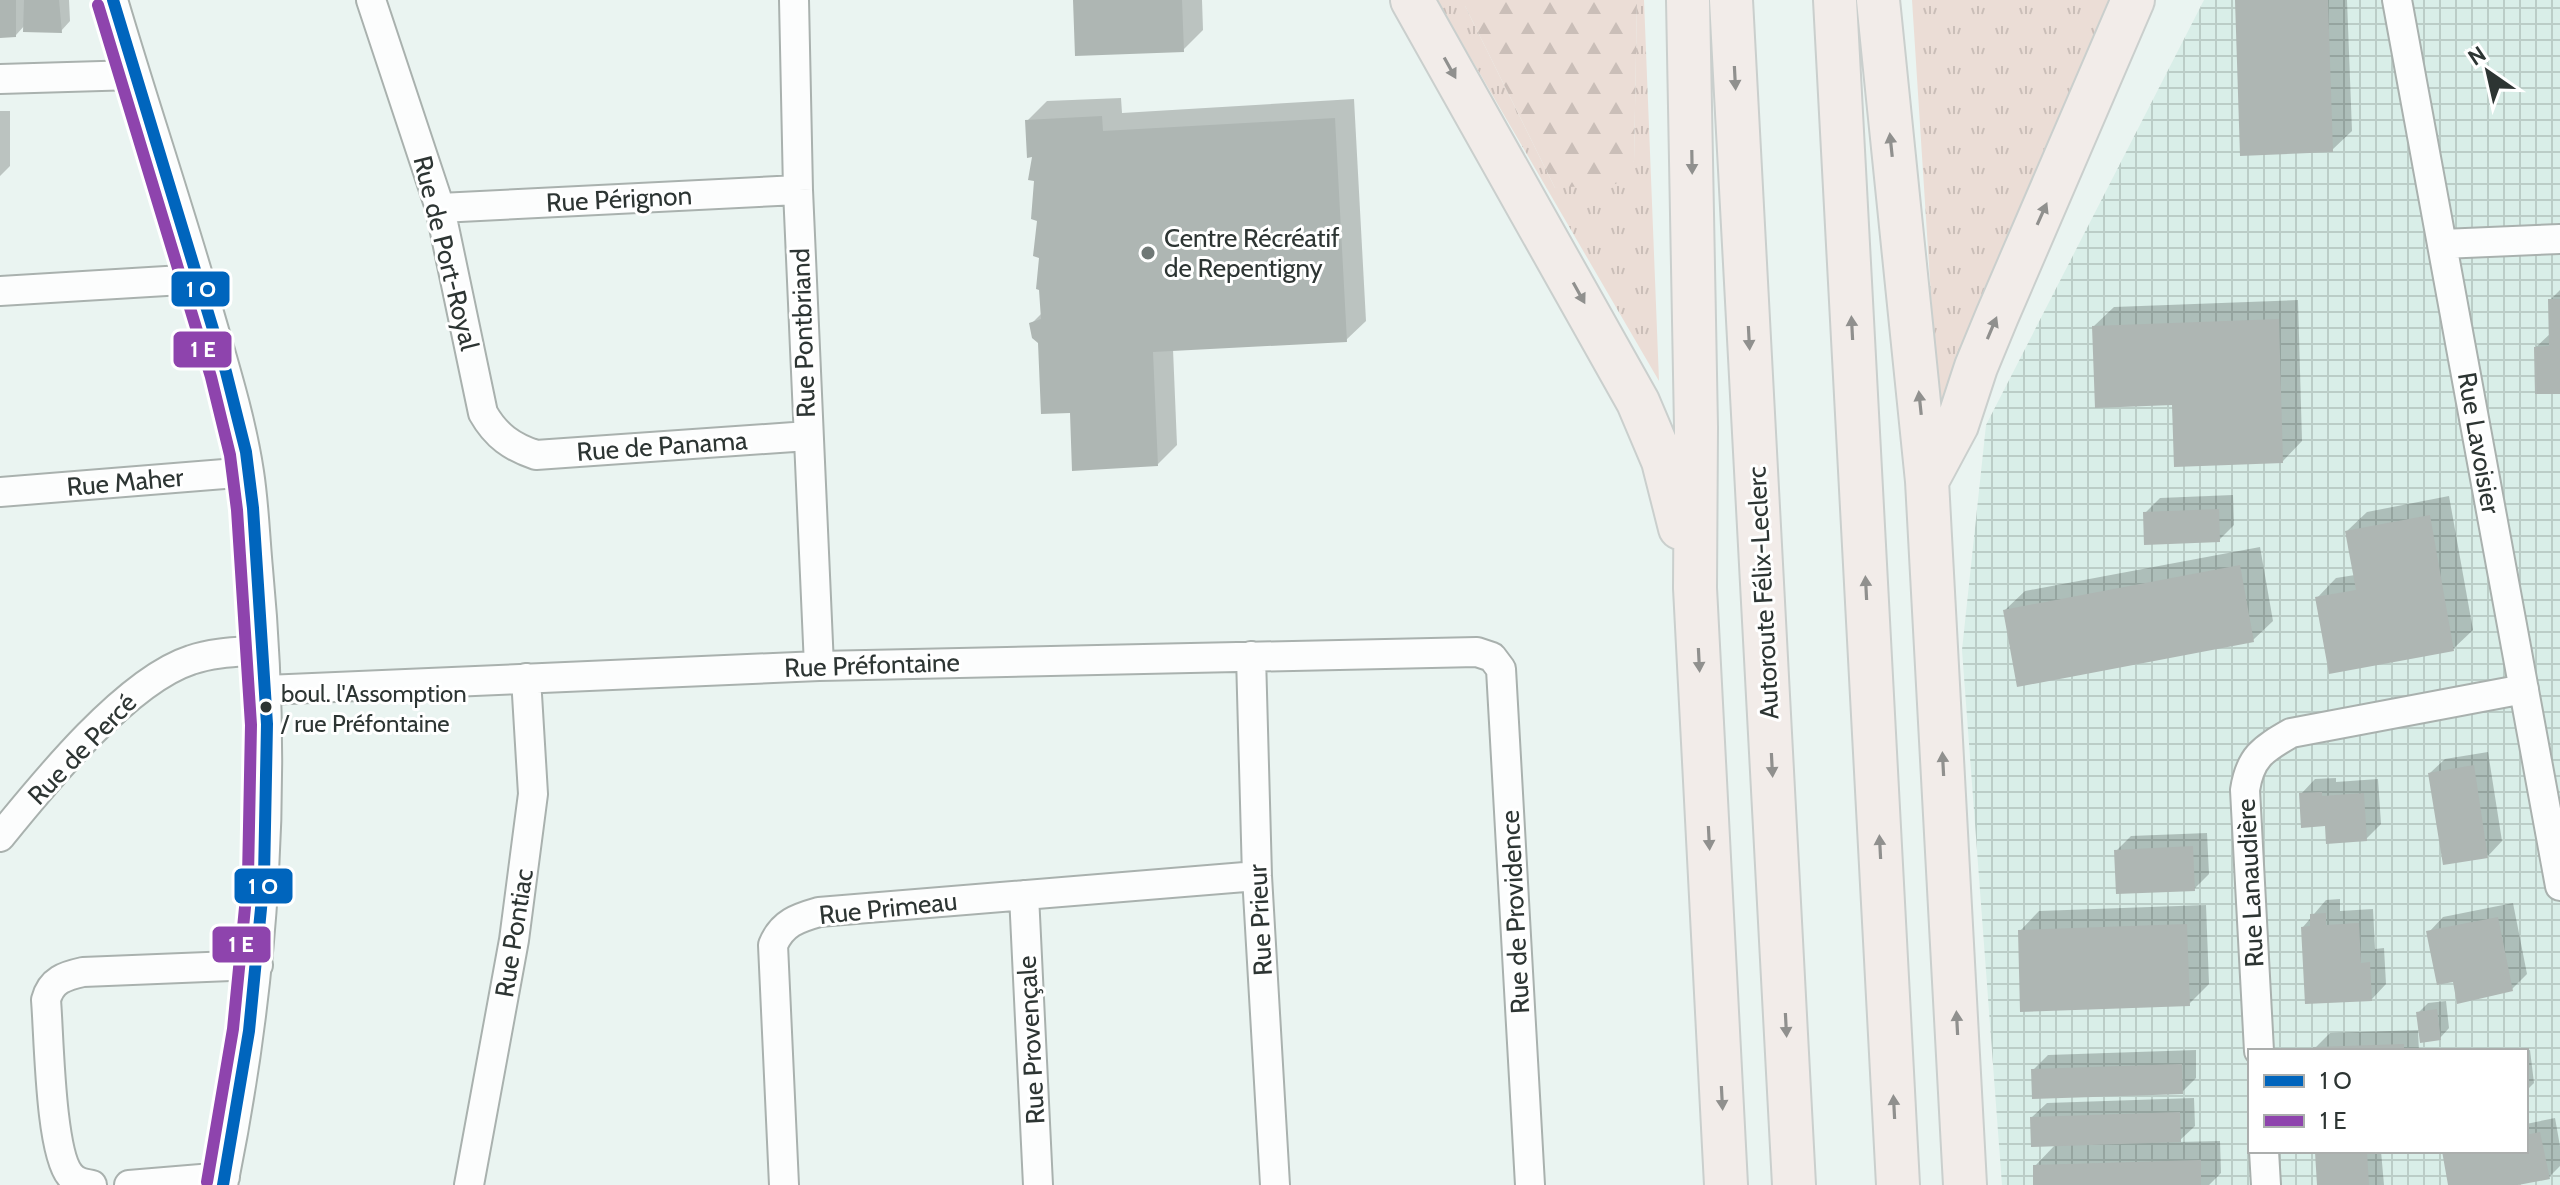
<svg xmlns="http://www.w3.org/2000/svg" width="2560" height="1185" viewBox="0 0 2560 1185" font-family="Cabin,sans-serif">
<defs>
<pattern id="industrial-grid" width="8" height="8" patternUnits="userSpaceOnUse" patternTransform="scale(2)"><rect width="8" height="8" fill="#d9eee8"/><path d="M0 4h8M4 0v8" fill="none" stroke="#bbcdc7"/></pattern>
<pattern id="grass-tufts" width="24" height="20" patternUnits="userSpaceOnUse" patternTransform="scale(2)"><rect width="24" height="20" fill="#ebddd6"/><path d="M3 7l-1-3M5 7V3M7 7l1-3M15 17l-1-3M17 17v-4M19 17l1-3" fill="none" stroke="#cabeb8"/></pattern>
<pattern id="forest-firs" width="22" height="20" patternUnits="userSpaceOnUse" patternTransform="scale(2)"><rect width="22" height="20" fill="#ebddd6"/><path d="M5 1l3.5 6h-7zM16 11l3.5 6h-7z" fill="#cabeb8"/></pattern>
</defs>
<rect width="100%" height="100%" fill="#eaf4f1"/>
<!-- industrial -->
<path fill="url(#industrial-grid)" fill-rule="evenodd" d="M2204 0H2560V1185H2002L1962 650 1986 425ZM2250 1051H2526V1151H2250Z"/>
<!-- grass -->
<path fill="url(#grass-tufts)" d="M1437 0H1465V6L1555 188 1634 161 1637 0H1644L1659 381Z
M1912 0H2120L1939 421Z"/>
<!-- forest -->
<path fill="url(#forest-firs)" d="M1465 0H1637L1634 161 1616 184 1555 188 1465 6Z"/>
<!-- shadow -->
<path fill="#0003" d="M0 0H69L70 21 61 31 25 25 16 35 0 36Z
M1075 0H1202L1203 30 1183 50Z
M2237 0H2347L2352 131 2332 150Z
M1121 98 1122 113 1354 99 1366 321 1346 340 1173 349 1177 445 1158 464 1072 411 1032 323 1043 312 1036 180 1027 121 1047 101Z
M0 111H10V166L0 176Z
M2560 290V392L2536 347 2551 333 2550 300Z
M2298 300 2302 441 2283 461 2174 403 2094 326 2114 307Z
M2233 495 2234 525 2219 540 2145 513 2160 498Z
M2449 496 2473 630 2453 649 2317 598 2336 578 2355 575 2347 531 2367 512Z
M2260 547 2273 621 2253 640 2005 610 2025 591Z
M2488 752 2502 841 2488 856 2430 773 2445 759Z
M2336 778V782L2378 779 2381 824 2366 839 2301 794 2315 779Z
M2207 833 2209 874 2194 889 2116 851 2131 836Z
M2340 899V911L2373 909 2375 949 2384 948 2386 984 2372 999 2303 927 2326 900Z
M2513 903 2527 974 2512 989 2454 980 2429 932 2443 917Z
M2206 905 2209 984 2189 1004 2020 931 2039 911Z
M2446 1001 2449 1028 2440 1038 2418 1031 2419 1051H2315V1048L2330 1033 2421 1030 2418 1013 2428 1003Z
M2196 1050V1078L2182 1092 2033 1070 2048 1055Z
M2530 1050 2534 1083 2526 1091V1051H2524Z
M2194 1098 2195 1126 2178 1142 2220 1141 2221 1173 2209 1185H2035V1166L2056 1144 2032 1117 2047 1103Z
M2555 1118 2560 1146V1166L2549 1177 2508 1185H2450L2444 1151H2526V1124Z
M2319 1151H2381L2384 1185H2319Z"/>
<!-- building -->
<path fill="#aeb6b3" d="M0 0H16V37L0 38Z
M24 0H59L62 33 23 32Z
M1073 0H1182L1184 52 1075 56Z
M2235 0H2328L2333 152 2240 156Z
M1102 116 1103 131 1335 118 1347 342 1153 352 1158 466 1072 471 1070 413 1041 414 1038 343 1032 338 1029 323 1041 319 1039 290 1036 289 1039 258 1033 256 1037 221 1031 219 1034 181 1028 180 1032 157 1027 158 1025 120Z
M2548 299H2560V394H2535L2534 347 2549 346Z
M2279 319 2283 463 2174 467 2172 405 2095 408 2092 326Z
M2219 509 2220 542 2144 545 2143 512Z
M2430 515 2454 651 2329 674 2315 597 2356 590 2345 531Z
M2240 565 2254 642 2017 687 2003 610Z
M2474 765 2488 858 2443 865 2428 773Z
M2322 792V796L2364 793 2367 841 2326 844 2325 826 2301 828 2299 793Z
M2193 846 2195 891 2116 894 2114 850Z
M2326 913V925L2359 923 2361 963 2370 962 2372 1001 2305 1004 2301 927 2310 926V914Z
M2498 917 2513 991 2457 1004 2453 982 2437 985 2426 931Z
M2187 924 2190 1006 2020 1012 2018 930Z
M2437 1009 2441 1040 2420 1043 2416 1012Z
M2404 1044V1051H2313V1047Z
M2182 1064 2183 1094 2032 1099 2031 1069Z
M2180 1112 2181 1142 2031 1147 2030 1117Z
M2540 1132 2550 1179 2518 1185H2448L2442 1151H2526V1135Z
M2331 1151H2367L2369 1185H2317L2315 1152Z
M2201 1160V1185H2033V1165Z"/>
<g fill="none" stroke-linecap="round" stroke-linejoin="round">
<!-- minor casing -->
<g stroke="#a9b1ae" stroke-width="32">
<path id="minor" d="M113 0C144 105 179 208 209 313 224 365 241 419 249 472 254 504 255 537 258 569 278 778 265 979 223 1185
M371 0 440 208 483 413C496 436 512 447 536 455L808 436
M794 0 798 190 819 666
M2397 0 2560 886
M0 79 135 75
M440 208 798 190
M2442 244 2560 239
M0 291 199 279
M0 492 249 472
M1251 656 1257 876 1275 1185
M266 690 819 666 1477 652 1492 657 1501 669 1530 1185
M0 837C43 784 126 681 191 660 214 652 240 652 264 650
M1024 895 1038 1185
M2259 1051 2245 790C2250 757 2263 749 2291 733L2524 689
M2264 1151 2266 1185
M92 1185C82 1183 76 1182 70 1175 50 1151 49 1035 46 1000 51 980 65 976 83 972L258 965
M129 1185 225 1177
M469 1185 514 940 533 794 526 678
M784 1185 773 945C782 923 798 918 819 912L1257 876"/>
</g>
<!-- highway casing -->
<g stroke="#cacfcd" stroke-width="46">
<path id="highway" d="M1412 0 1638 402 1663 461 1680 528
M1688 0 1696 427 1695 588 1726 1185
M1731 0 1794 1185
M1835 0 1898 1185
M1878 0 1927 481 1965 1185
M1927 481 1957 425 1976 367 1997 316 2133 0"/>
</g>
<!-- minor -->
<use href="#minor" stroke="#fcfdfd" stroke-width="28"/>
<!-- highway -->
<use href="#highway" stroke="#f2ece9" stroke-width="42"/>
<!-- bus-1 casing -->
<g stroke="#fff" stroke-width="18">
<path id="bus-1" d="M113 0 226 372 246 452 253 508 267 724 264 878 249 1031 223 1185"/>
</g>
<!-- bus-2 casing -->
<g stroke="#fff" stroke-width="18">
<path id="bus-2" d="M98 5 211 377 230 455 237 510 251 725 248 877 233 1029 207 1182"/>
</g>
<!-- bus-1 -->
<use href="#bus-1" stroke="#0065bd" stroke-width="12"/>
<!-- bus-2 -->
<use href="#bus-2" stroke="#8e44ad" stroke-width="12"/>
</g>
<!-- one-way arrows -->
<defs><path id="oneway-solid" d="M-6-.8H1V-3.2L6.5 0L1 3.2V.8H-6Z" transform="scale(2)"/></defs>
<g fill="#90908e">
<use href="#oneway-solid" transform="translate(1450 68) rotate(61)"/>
<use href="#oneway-solid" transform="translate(1735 78) rotate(87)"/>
<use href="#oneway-solid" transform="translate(1891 145) rotate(-96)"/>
<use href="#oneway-solid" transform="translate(1692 162) rotate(89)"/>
<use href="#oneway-solid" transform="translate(2042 214) rotate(-66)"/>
<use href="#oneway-solid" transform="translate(1579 293) rotate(61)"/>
<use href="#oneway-solid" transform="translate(1852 328) rotate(-93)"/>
<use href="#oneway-solid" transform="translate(1992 328) rotate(-67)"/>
<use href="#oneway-solid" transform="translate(1749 338) rotate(87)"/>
<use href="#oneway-solid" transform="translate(1920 403) rotate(-96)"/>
<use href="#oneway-solid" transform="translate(1866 588) rotate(-93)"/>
<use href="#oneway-solid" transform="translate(1699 660) rotate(87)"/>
<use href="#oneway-solid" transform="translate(1943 764) rotate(-93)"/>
<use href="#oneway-solid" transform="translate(1772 765) rotate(87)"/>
<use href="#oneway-solid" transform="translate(1709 838) rotate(87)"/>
<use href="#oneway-solid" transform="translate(1880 847) rotate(-93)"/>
<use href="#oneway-solid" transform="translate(1957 1023) rotate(-93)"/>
<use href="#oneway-solid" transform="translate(1786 1025) rotate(87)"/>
<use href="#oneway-solid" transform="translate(1722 1098) rotate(87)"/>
<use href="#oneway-solid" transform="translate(1894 1107) rotate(-93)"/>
</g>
<!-- markers -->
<circle fill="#6f7876" stroke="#fff" stroke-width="3" cx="1148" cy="253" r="8"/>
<circle fill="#2d3533" stroke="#fff" stroke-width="3" cx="266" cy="707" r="7"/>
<g text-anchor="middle" stroke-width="6" stroke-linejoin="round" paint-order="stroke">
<!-- bus labels -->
<g font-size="24" fill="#2d3533" stroke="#fff" text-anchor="start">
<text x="281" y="702">boul. l'Assomption<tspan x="281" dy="30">/ rue Préfontaine</tspan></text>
</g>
<!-- street labels -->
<g font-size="26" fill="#2d3533" stroke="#fff">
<text transform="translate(619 199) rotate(-3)" y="9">Rue Pérignon</text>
<text transform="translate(446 253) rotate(76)" y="9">Rue de Port-Royal</text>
<text transform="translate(803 333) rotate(-92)" y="9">Rue Pontbriand</text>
<text transform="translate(2479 443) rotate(80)" y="9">Rue Lavoisier</text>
<text transform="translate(662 446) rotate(-4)" y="9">Rue de Panama</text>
<text transform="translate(125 482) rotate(-5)" y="9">Rue Maher</text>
<text transform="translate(1763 593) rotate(-93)" y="9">Autoroute Félix-Leclerc</text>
<text transform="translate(872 665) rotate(-2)" y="9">Rue Préfontaine</text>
<text transform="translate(82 749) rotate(-46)" y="9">Rue de Percé</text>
<text transform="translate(2250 883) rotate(-93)" y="9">Rue Lanaudière</text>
<text transform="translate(888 908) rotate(-6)" y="9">Rue Primeau</text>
<text transform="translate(1515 912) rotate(-93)" y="9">Rue de Providence</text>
<text transform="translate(1260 920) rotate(-93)" y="9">Rue Prieur</text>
<text transform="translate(514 933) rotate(-81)" y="9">Rue Pontiac</text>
<text transform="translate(1031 1040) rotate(-93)" y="9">Rue Provençale</text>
</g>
<!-- poi labels -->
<g font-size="26" fill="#2d3533" stroke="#fff" text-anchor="start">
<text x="1164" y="247">Centre Récréatif<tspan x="1164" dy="30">de Repentigny</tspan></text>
</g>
</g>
<g stroke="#fff" stroke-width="3">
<rect x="170" y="270" width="61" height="38" rx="8" fill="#0065bd"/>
<rect x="172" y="330" width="61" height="39" rx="8" fill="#8e44ad"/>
<rect x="233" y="867" width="61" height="38" rx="8" fill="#0065bd"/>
<rect x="211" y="925" width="61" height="39" rx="8" fill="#8e44ad"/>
</g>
<g font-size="22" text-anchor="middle" font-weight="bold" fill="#fff">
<text x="201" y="297">1 O</text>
<text x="203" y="357">1 E</text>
<text x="263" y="894">1 O</text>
<text x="241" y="952">1 E</text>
</g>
<!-- legend -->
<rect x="2248" y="1049" width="280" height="104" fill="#ffffff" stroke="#abaead" stroke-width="2"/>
<rect x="2264" y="1075" width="40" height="12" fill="#0065bd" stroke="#abaead" stroke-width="2"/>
<text x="2320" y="1089" font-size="24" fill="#2d3533">1 O</text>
<rect x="2264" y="1115" width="40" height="12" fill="#8e44ad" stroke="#abaead" stroke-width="2"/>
<text x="2320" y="1129" font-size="24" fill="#2d3533">1 E</text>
<!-- north arrow -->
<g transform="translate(2488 72) rotate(326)" stroke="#ffffff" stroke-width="6" paint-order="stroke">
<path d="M0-6L14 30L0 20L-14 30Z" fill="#2d3533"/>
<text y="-12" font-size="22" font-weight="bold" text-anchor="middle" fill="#2d3533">N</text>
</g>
</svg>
